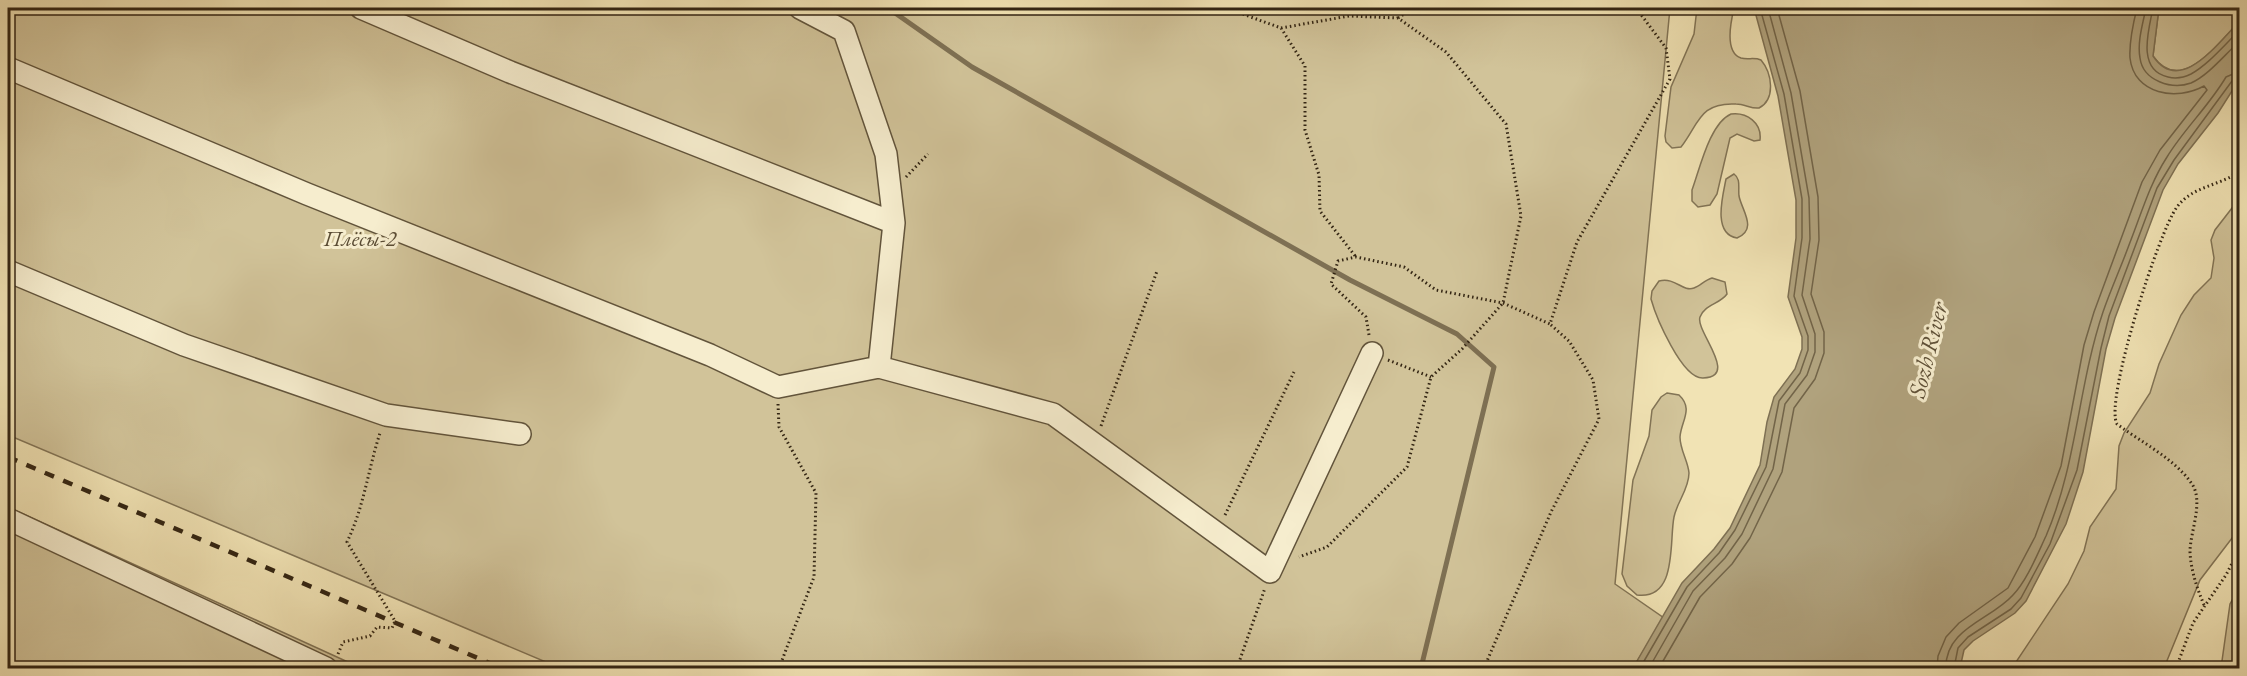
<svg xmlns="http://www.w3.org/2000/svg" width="2247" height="676" viewBox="0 0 2247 676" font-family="'EB Garamond',serif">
<rect width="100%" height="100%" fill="#f1e3b4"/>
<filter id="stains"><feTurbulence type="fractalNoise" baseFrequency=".00333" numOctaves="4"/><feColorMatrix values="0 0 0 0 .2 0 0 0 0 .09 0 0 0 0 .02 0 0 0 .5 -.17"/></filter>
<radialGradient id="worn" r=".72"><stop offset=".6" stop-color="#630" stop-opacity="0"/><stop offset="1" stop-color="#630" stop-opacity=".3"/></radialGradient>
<!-- green -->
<path fill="#d1c399" stroke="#827456" stroke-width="1.5" d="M8 8H1670L1615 584 1664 618 1633 668H560L8 435Z
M1697 8H1734C1731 21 1724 52 1741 58 1748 60 1754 57 1761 60 1772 73 1776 99 1759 108 1751 109 1745 104 1736 104 1699 102 1699 124 1681 147L1672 148 1666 142 1665 136 1671 87 1694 34Z
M2159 8H2239V22C2217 44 2181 96 2153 56Z
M1731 114C1747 112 1762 123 1760 140L1754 141 1737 134 1730 138 1717 194 1710 205 1698 207 1692 201V190C1700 168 1710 123 1731 114Z
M1734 174C1741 179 1738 187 1739 196 1742 211 1758 229 1737 238 1712 234 1723 195 1726 179Z
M2239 199V529L2200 580 2164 668H2012L2068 584 2084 551 2090 527 2116 489 2119 446 2124 433 2150 393 2159 364 2181 315 2194 295 2211 278 2214 258 2211 240 2215 230Z
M1712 278 1725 282 1727 294C1720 304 1704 305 1700 317 1695 331 1740 377 1703 378 1682 379 1656 317 1651 299L1652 291 1659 281C1676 277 1682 292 1694 288 1700 286 1705 280 1712 278Z
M1667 393 1679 395C1694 409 1681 421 1680 437 1680 450 1688 461 1689 473 1689 489 1677 502 1674 517 1669 541 1678 600 1637 595L1627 586 1622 574 1633 480 1649 436 1652 410 1661 397Z
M8 507 361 668H8Z
M2239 588V668H2221L2230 604Z"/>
<!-- water -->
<path fill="#b0a27d" stroke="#7e7053" stroke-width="1.5" d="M1754 8H2159L2153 56C2180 96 2217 44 2239 22V80L2218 113 2178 164 2163 190 2115 318 2106 349 2083 472 2066 524 2026 601 2015 613 1973 641 1964 650 1960 668H1633L1682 583 1714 549 1730 528 1760 465 1767 422 1774 397 1795 369 1802 349V337L1788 297 1796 238V200L1778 96Z"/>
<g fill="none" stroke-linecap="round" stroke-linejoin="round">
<!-- shore -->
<path stroke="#726448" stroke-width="1.5" d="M2146 8C2143 23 2137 42 2140 58 2143 81 2172 90 2191 83 2209 75 2225 54 2240 41
M2153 8C2149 29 2136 70 2168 77 2176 79 2183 78 2191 74 2209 64 2224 45 2240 30
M1640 668 1687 587 1719 553 1735 530 1766 467 1779 401 1800 373 1808 350V336L1794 296 1802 238V199L1784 94 1760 8
M1649 668 1693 591 1725 558 1742 534 1773 469 1785 404 1807 375 1815 352V334L1802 295 1810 239 1809 198 1791 93 1768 8
M1659 668 1700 597 1732 564 1750 538 1782 472 1794 408 1815 379 1824 353V332L1811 294 1819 240 1818 197 1800 91 1777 8
M1937 668 1938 656 1946 637 1959 623 2008 588 2035 537 2061 466 2084 345 2094 312 2142 182 2160 150 2207 90 2204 86C2177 101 2134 95 2130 58 2129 42 2133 24 2137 8
M1946 668C1945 628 1991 620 2013 595 2027 580 2037 555 2046 536 2077 464 2078 386 2103 312 2111 289 2121 267 2129 245 2141 215 2149 185 2167 157 2184 129 2209 106 2226 77L2240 71
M1954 668 1958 648 1968 637 2011 609 2021 598 2050 544 2077 470 2101 348 2109 316 2157 188 2174 160 2232 81 2240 79"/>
<!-- stream -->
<path stroke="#7e7053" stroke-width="5" d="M888 8 972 67 1350 280 1457 334 1494 367 1421 668"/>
<!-- minor casing -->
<g stroke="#62543b" stroke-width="24">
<path id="minor" d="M361 8 510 72 894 223
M800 8 844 31 886 154 894 223 879 367
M8 68 307 194 710 355 778 387 879 367 1053 414 1270 572 1372 353
M8 271 184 345 386 415 520 434
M8 519 326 668"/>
</g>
<!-- path -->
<path stroke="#332513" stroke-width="3" stroke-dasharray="1.5 3" stroke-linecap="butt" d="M1226 8 1281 28 1349 16 1398 18 1446 52 1506 124 1521 216 1503 303 1462 349 1431 377 1407 467 1327 547 1299 557
M1398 18 1413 8
M1398 18V8
M1281 28 1305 66V130L1319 175 1320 211 1356 257
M906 177 928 154
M1369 335 1366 317 1331 284 1338 261 1356 257 1404 267 1436 290 1503 303 1550 324 1577 242 1670 79 1666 48 1636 8
M1388 360 1431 377
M778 404 779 427 816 493 814 577 779 668
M1101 426 1157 271
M1225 515 1294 372
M2204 605C2197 588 2191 571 2190 552 2190 532 2204 502 2192 484 2174 458 2142 443 2117 424 2104 401 2159 231 2177 207 2192 186 2220 186 2240 171
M338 654 343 642 370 636 377 627 392 628 395 621 347 542C364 507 368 470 380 433
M1237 668 1265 588
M1484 668 1551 512 1599 419 1593 380 1569 341 1550 324
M2176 668 2193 623 2226 575 2240 548"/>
<!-- minor -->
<use href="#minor" stroke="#f6edce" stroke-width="21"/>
<!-- rail -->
<path stroke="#332513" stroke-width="4.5" stroke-dasharray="10 10" stroke-linecap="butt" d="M8 457 501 668"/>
</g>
<g text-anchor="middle" stroke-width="6" stroke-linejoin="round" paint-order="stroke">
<!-- park labels -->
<g font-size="22" font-style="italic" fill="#5a4c34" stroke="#f6edce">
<text x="360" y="246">Плёсы-2</text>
</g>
<!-- water labels -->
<g font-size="24" font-style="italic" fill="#5f5138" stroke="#f6edce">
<text transform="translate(1928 350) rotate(-76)" y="8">Sozh River</text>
</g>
</g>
<!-- margin -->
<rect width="2247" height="676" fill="none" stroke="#f1e3b4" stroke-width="30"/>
<rect x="9" y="9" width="2229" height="658" fill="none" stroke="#332513" stroke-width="3"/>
<rect x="15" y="15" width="2217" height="646" fill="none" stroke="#332513" stroke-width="1.5"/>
<rect width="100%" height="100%" filter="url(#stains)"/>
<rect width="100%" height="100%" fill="url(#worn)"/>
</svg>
